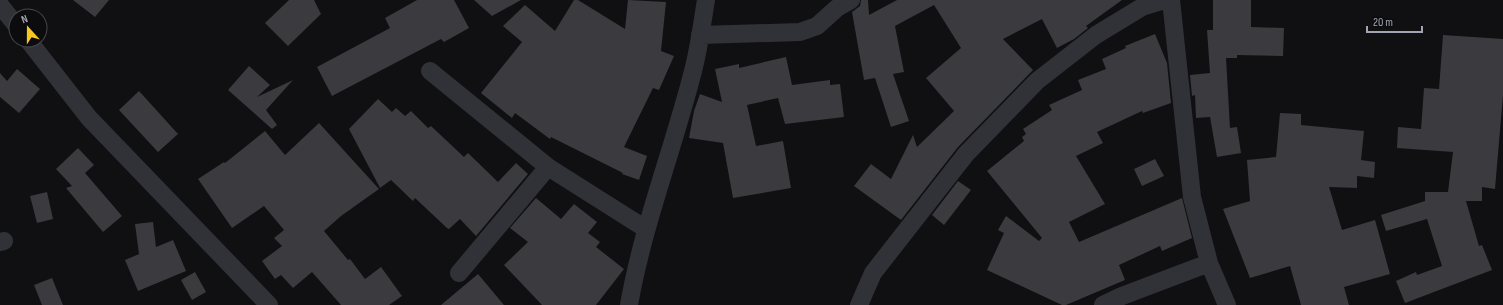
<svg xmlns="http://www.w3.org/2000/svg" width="1503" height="305" viewBox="0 0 1503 305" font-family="'Sofia Sans Condensed',sans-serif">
<rect width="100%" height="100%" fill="#101012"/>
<!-- building -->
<path fill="#3a3a3f" d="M73 0H109L95 17Z
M289 0H314L321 14 288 46 265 23Z
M417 0H454L469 28 444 42 441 39 332 96 317 67 390 28 385 18Z
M474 0H521L492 16Z
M574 0H578L625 29 628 0 666 2 661 51 674 56 659 90 653 88 624 147 647 156 639 180 622 174 623 173 551 137 550 139 515 113 512 118 481 93 522 42 503 26 525 5 555 31Z
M861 0H868L869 15 897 0H1122L1086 26 1088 28 1074 39 1057 48 1042 19 1003 39 1033 70 958 147 901 220 854 186 871 164 891 179 913 135 917 147 954 111 926 78 961 48 934 5 895 26 904 72 893 74 909 121 891 127 875 78 864 80 852 12 860 6Z
M1213 0H1251V27L1284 28 1283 56 1237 55V58H1226L1230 128 1237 127 1241 153 1217 157 1210 117 1196 118 1195 95 1192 96 1190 75 1210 73 1207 30H1213Z
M1155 34 1167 63 1171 103 1143 113 1142 111 1097 132 1103 143 1076 156 1105 204 1069 222 1079 242 1182 198 1192 238 1162 251 1160 246 1119 265 1125 280 1066 305H1062L987 270 1004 233 998 230 1006 216 1039 241 1042 238 987 171 1024 141 1022 137 1026 134 1023 129 1052 110 1049 105 1082 90 1078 80 1106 69 1102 59 1126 48 1125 46Z
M1443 35 1503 39V95L1495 189 1482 187V201H1466L1479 246 1482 245 1492 270 1405 303 1396 281 1416 272 1417 275 1442 266 1427 219 1386 231 1381 215 1425 201V192H1448L1453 152 1397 148 1398 127 1421 129 1424 88 1439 89Z
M786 57 792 85 830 80V85L840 84 844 117 785 124 778 98 747 105 756 146 783 141 791 188 733 198 723 143 689 138 694 111 700 94 722 102 715 69 739 64V68Z
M249 66 270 85 257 97 293 80 266 110 277 125 272 129 228 90Z
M17 69 40 89 19 113 0 97V73L7 81Z
M139 91 178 134 158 152 119 110Z
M378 99 392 112 396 108 405 116 411 111 428 128 431 126 464 157 468 153 498 182 516 163 528 174 476 236 460 219 449 229 447 228 415 198 413 201 391 180 380 188 349 129Z
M1280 113 1301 114V125L1364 131 1361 160 1375 162 1374 178 1357 176V188L1329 187 1342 230 1375 220 1390 274 1344 287 1349 305H1301L1290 266 1250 278 1223 209 1250 201 1247 160 1276 157Z
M319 123 379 189 341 216 324 231 348 260 350 259 365 279 381 267 402 296 389 305H341L312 272 293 288 281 275 275 279 262 261 282 246 274 238 284 230 264 206 232 228 198 179 224 162 225 163 265 131 285 155Z
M78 148 94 165 85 173 122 216 103 232 66 188 72 186 56 169Z
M1155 159 1164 176 1142 186 1134 169Z
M958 181 971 190 944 225 932 215Z
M47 192 53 219 37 223 30 196Z
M536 198 561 219 574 204 597 222 588 233 600 242 596 247 624 269 596 305H542L504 265 528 242 510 228Z
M153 222 156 247 173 240 186 271 138 291 125 260 139 254 135 224Z
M195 272 206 292 192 300 181 280Z
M478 274 504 305H441Z
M52 278 63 305H42L34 285Z"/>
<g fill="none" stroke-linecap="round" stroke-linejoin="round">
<!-- street -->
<path stroke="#313237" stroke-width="18" d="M1171 0 1192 197 1209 263 1227 305
M0 5 16 25
M700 35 800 32 817 26 837 8 851 0
M28 40 89 118 269 305
M430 71 548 167 646 229
M0 242 4 241
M459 273 548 167
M629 305C643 225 673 150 693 71 699 48 702 24 706 0
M859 305 873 273 966 154 1037 81 1096 35 1142 7 1165 0
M1103 305 1122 296 1209 263"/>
</g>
<!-- north arrow -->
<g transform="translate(28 28) rotate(339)"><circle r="19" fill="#0c0b0d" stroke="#48494f"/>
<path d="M0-3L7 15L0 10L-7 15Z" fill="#f9c722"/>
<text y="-6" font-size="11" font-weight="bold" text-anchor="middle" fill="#a1a5b3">N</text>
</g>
<!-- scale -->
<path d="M1367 26v6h55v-6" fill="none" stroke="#a1a5b3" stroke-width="2"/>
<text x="1373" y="26" font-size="12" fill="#a1a5b3" stroke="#0c0b0d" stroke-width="3" paint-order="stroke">20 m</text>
</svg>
